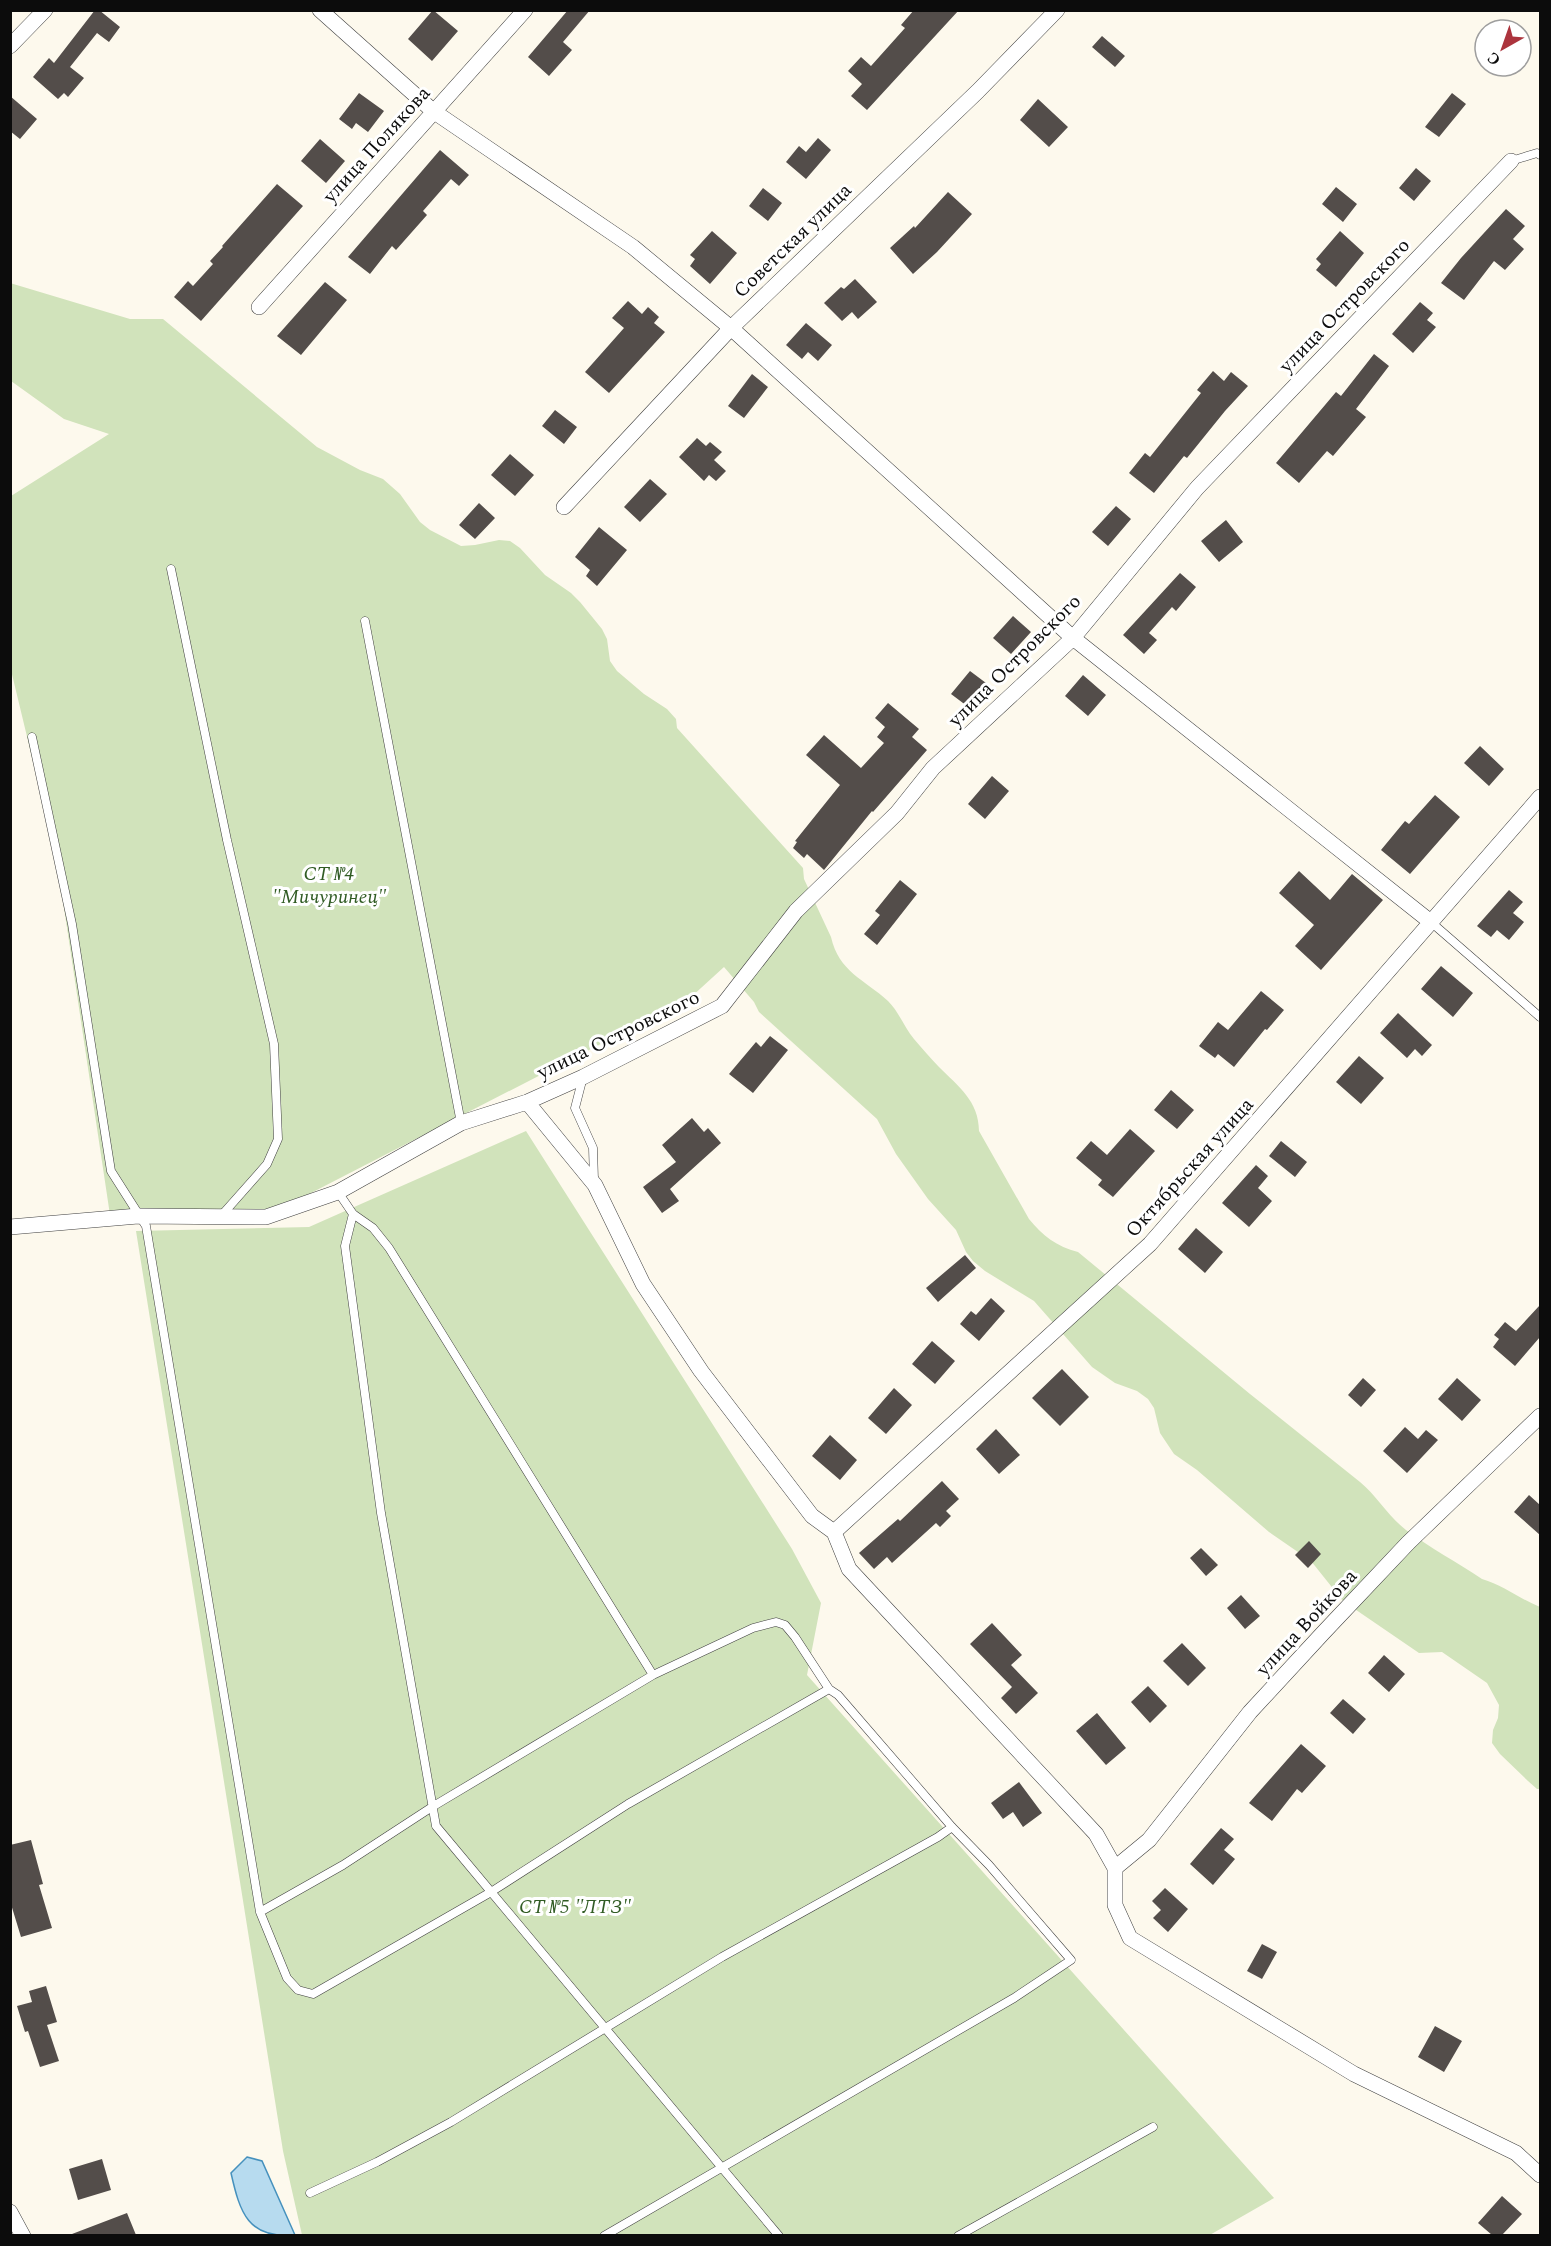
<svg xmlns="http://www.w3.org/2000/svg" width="1551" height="2246" viewBox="0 0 1551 2246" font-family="Spectral,serif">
<rect width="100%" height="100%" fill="#fdf9ed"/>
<!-- green -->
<path fill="#d1e3bb" d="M10 283 130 319H163L317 447 360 470 383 479 400 494 420 522 430 530 461 546 475 545 499 540 510 541 520 548 545 575 571 593 580 602 602 629 607 639 610 661 617 671 644 694 667 709 676 719 677 728 803 868 804 879 831 937C839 972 864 979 888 1001 899 1012 904 1027 914 1039 922 1048 930 1058 939 1067 958 1086 979 1101 979 1131L1029 1219C1042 1235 1057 1247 1078 1252L1250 1394 1360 1482C1377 1496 1388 1516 1406 1530 1430 1548 1457 1562 1482 1579 1503 1585 1520 1599 1540 1607V1789H1537L1528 1781 1500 1754 1492 1743 1493 1730 1498 1718 1499 1705 1487 1683 1442 1652 1419 1653 1343 1601 1311 1561 1269 1532 1197 1470 1174 1454 1160 1433 1154 1408 1148 1399 1137 1391 1115 1383 1092 1367 1034 1301 985 1271 973 1261 966 1252 956 1230 928 1199 896 1154 877 1119 759 1012 754 1002 724 967 690 998 278 1210 110 1215 57 861 10 666 11 496 109 434 64 419 11 381Z
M526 1131 792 1549 821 1603 807 1675 1274 2198 1208 2236 302 2235 283 2151 136 1231 309 1227Z"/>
<!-- water -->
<path fill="#b7dbef" stroke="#4691bd" stroke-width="1.5" d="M247 2157 262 2161 295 2235C248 2239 240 2213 231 2173Z"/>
<!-- building -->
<path fill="#534d4a" d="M95 10H99L120 27 109 42 97 33 70 67 84 78 68 97 64 93 58 99 33 77 49 58 54 63Z
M433 10 458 31 432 61 408 39Z
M568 10H590L563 42 572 50 549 76 528 57Z
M914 10H959L867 110 851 96 862 84 848 71 861 57 871 66 905 28 901 25Z
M1102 36 1125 56 1115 67 1092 47Z
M359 93 384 111 368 132 356 123 352 129 339 119Z
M1452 93 1466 104 1439 137 1425 127Z
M10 96 37 119 20 139 10 131Z
M1038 99 1068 127 1049 147 1020 120Z
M818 138 831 150 806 179 786 162 799 146 806 152Z
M320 139 345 161 326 183 301 161Z
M440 150 469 175 459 186 451 179 423 211 427 215 396 250 392 246 370 274 348 257Z
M1416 168 1431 181 1414 201 1399 188Z
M277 184 303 206 201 321 174 297 188 281 193 286 213 264 210 261 223 247 222 246Z
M1336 187 1357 204 1343 222 1322 204Z
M763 188 782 203 768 221 749 206Z
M948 192 972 214 937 252 913 274 890 248 914 226 915 228Z
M1506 209 1525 226 1513 239 1524 249 1505 270 1494 261 1464 300 1441 283 1461 258Z
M712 231 737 253 710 284 690 266 695 259 690 255Z
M1340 231 1364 253 1336 287 1316 270 1321 264 1316 259Z
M855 279 877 302 858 319 852 312 842 321 824 303 841 287 844 289Z
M325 282 347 300 301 355 277 336Z
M628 301 642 314 648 307 659 317 654 323 665 332 609 393 585 372 624 328 612 318Z
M1420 302 1433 313 1427 320 1436 327 1413 353 1392 334Z
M806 323 832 345 818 361 808 352 802 359 786 345Z
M1374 354 1389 366 1356 409 1366 417 1333 456 1327 451 1299 483 1276 463 1336 392 1341 396Z
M1213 371 1224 381 1231 372 1248 386 1225 411 1187 458 1184 456 1154 493 1129 473 1145 453 1150 457 1201 393 1197 390Z
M752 374 768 387 744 418 728 406Z
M555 410 577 427 564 444 542 426Z
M697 438 706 446 710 442 722 452 714 460 726 471 716 481 709 475 704 481 679 457Z
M510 454 534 475 515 496 491 475Z
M650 479 667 494 640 522 624 507Z
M479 503 495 518 475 539 459 525Z
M1116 506 1131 519 1108 546 1092 532Z
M1226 520 1243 542 1219 562 1201 541Z
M599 527 627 550 597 586 586 576 590 570 575 557Z
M1180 573 1196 587 1176 611 1172 607 1149 633 1157 640 1144 654 1123 635Z
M1013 616 1031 632 1011 654 993 638Z
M970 671 986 683 967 706 951 694Z
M1083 675 1106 695 1088 716 1065 696Z
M888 703 919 729 912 737 927 750 873 812 872 811 824 870 807 854 804 858 793 848 797 842 795 841 840 785 806 755 824 735 861 768 884 743 877 737 885 727 875 718Z
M1480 746 1504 769 1489 786 1464 763Z
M992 776 1009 791 985 819 968 804Z
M1435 795 1460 817 1410 874 1381 850 1405 821 1409 824Z
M1299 871 1330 900 1352 874 1383 900 1321 970 1295 946 1314 925 1279 893Z
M900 880 917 894 877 945 864 934 880 915 875 911Z
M1509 890 1523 902 1513 913 1524 922 1509 940 1497 930 1491 937 1477 926Z
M1441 966 1473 993 1453 1017 1421 989Z
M1261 991 1284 1010 1267 1030 1265 1029 1234 1067 1218 1054 1215 1058 1199 1046 1218 1022 1228 1030Z
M1398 1013 1432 1045 1422 1056 1415 1049 1407 1058 1380 1033Z
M770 1036 788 1050 753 1093 729 1074 756 1042 761 1047Z
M1359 1056 1384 1078 1361 1104 1336 1082Z
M1171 1090 1194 1110 1177 1129 1154 1110Z
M692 1118 704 1132 708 1128 721 1143 670 1189 679 1201 662 1213 643 1187 676 1162 662 1145Z
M1130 1129 1155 1151 1113 1197 1098 1185 1102 1180 1076 1158 1091 1141 1107 1155Z
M1281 1141 1307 1162 1295 1177 1269 1156Z
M1256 1165 1268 1176 1258 1188 1272 1201 1249 1227 1222 1203Z
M1196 1228 1223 1252 1205 1273 1178 1249Z
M965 1255 976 1268 938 1302 926 1288Z
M991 1298 1005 1311 979 1341 960 1324 971 1311 976 1315Z
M1540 1305V1337L1515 1366 1493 1347 1499 1339 1494 1335 1505 1322 1516 1331Z
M932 1341 955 1361 935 1384 912 1364Z
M1062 1369 1089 1397 1060 1426 1032 1398Z
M1363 1378 1376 1390 1361 1407 1348 1395Z
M1457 1378 1481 1400 1462 1421 1438 1399Z
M894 1388 912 1405 886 1434 868 1418Z
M1405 1427 1418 1439 1426 1430 1438 1440 1407 1473 1383 1451Z
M996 1429 1020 1455 999 1474 976 1449Z
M830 1435 857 1460 840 1480 812 1456Z
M942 1481 959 1499 946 1511 951 1516 940 1527 936 1523 892 1563 887 1557 874 1569 859 1553 898 1519 900 1521Z
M1529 1495 1540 1505V1535L1514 1512Z
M1309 1541 1321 1554 1308 1568 1295 1555Z
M1201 1548 1218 1565 1206 1576 1190 1558Z
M1241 1595 1260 1616 1245 1629 1227 1608Z
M992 1623 1022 1655 1011 1665 1038 1693 1016 1714 1001 1698 1012 1687 970 1644Z
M1182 1643 1206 1668 1188 1686 1163 1661Z
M1384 1655 1405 1674 1389 1692 1368 1673Z
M1148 1686 1167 1706 1150 1723 1131 1702Z
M1343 1699 1366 1719 1353 1734 1330 1713Z
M1097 1713 1126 1748 1106 1765 1076 1731Z
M1301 1744 1326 1766 1302 1793 1297 1789 1272 1821 1249 1803Z
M1019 1782 1042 1813 1023 1827 1013 1812 1003 1819 991 1803Z
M1221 1828 1234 1839 1224 1850 1235 1859 1213 1885 1190 1864Z
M31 1840 43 1884 39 1885 52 1928 21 1937 10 1901V1845Z
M1165 1888 1188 1909 1168 1932 1153 1918 1161 1910 1152 1901Z
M1262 1944 1277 1952 1262 1979 1247 1971Z
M46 1986 57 2022 47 2025 59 2061 40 2067 28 2031 25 2032 17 2006 32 2002 29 1991Z
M1435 2026 1462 2041 1444 2072 1418 2057Z
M102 2159 111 2190 78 2200 69 2169Z
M1502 2196 1522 2214 1502 2235H1492L1478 2223Z
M127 2213 136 2235H72V2234Z"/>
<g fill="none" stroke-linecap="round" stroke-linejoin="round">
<!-- lane casing -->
<g stroke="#3f3f3f" stroke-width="9">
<path id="lane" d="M1511 161 1537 153 1540 155
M171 569 227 840 274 1044 278 1139 267 1164 221 1216
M365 621 461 1123
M32 737 72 924 111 1171 146 1226 260 1912 287 1978 298 1990 313 1994 491 1892 628 1804 829 1689
M1432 923 1540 1017
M583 1077 575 1108 593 1148 594 1180
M338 1192 353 1214 373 1228 389 1248 653 1675
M353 1214 345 1246 381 1513 436 1826 779 2236
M260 1912 343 1865 432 1807 653 1675 753 1628 776 1622 785 1625 795 1637 829 1689 838 1695 952 1827 989 1865 1071 1960 1014 1998 604 2236
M310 2193 377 2162 451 2122 722 1957 938 1837 952 1827
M958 2236 1153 2127"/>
</g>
<!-- street casing -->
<g stroke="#3f3f3f" stroke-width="16">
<path id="street" d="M320 10 433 111 633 247 731 328 1073 638 1432 923
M10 46 45 10
M259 307 525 10
M564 507 731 328 978 91 1057 10
M527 1102 595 1185 643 1284 701 1371 812 1516 834 1532 849 1569 1096 1834 1115 1868V1905L1130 1938 1354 2074 1516 2153 1540 2175
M10 1227 138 1216 266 1217 338 1192 461 1123 527 1102 583 1077 722 1006 796 911 897 813 933 768 1073 638 1197 488 1511 161
M834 1532 1150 1244 1540 797
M1115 1868 1149 1840 1250 1712 1323 1633 1408 1543 1540 1416
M10 2212 23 2236"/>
</g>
<!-- lane -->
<use href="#lane" stroke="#fff" stroke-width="8"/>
<!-- street -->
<use href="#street" stroke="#fff" stroke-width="15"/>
</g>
<g text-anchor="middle" stroke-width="6" stroke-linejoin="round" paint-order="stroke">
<!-- street labels -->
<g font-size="20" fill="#0c0c0c" stroke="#fff">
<text transform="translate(376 144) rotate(-48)" y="7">улица Полякова</text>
<text transform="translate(792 240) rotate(-44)" y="7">Советская улица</text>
<text transform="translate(1344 305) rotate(-46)" y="7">улица Островского</text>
<text transform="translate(1014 660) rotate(-45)" y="7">улица Островского</text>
<text transform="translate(618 1034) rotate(-26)" y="7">улица Островского</text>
<text transform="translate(1189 1167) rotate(-48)" y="7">Октябрьская улица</text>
<text transform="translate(1306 1622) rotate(-47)" y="7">улица Войкова</text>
</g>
<!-- park labels -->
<g font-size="20" font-style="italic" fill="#315c24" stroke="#fff">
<text x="329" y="880">СТ №4<tspan x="329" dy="23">"Мичуринец"</tspan></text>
<text x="575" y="1913">СТ №5 "ЛТЗ"</text>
</g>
</g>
<!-- border -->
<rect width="1551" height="2246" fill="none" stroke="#0c0c0c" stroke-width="24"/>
<!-- north arrow -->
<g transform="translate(1503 48) rotate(220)"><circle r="28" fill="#ffffff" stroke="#9e9e9e" stroke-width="1.5"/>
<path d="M0-4.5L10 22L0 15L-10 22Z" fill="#ac343d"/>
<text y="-9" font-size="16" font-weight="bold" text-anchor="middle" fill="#0c0c0c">С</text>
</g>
</svg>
